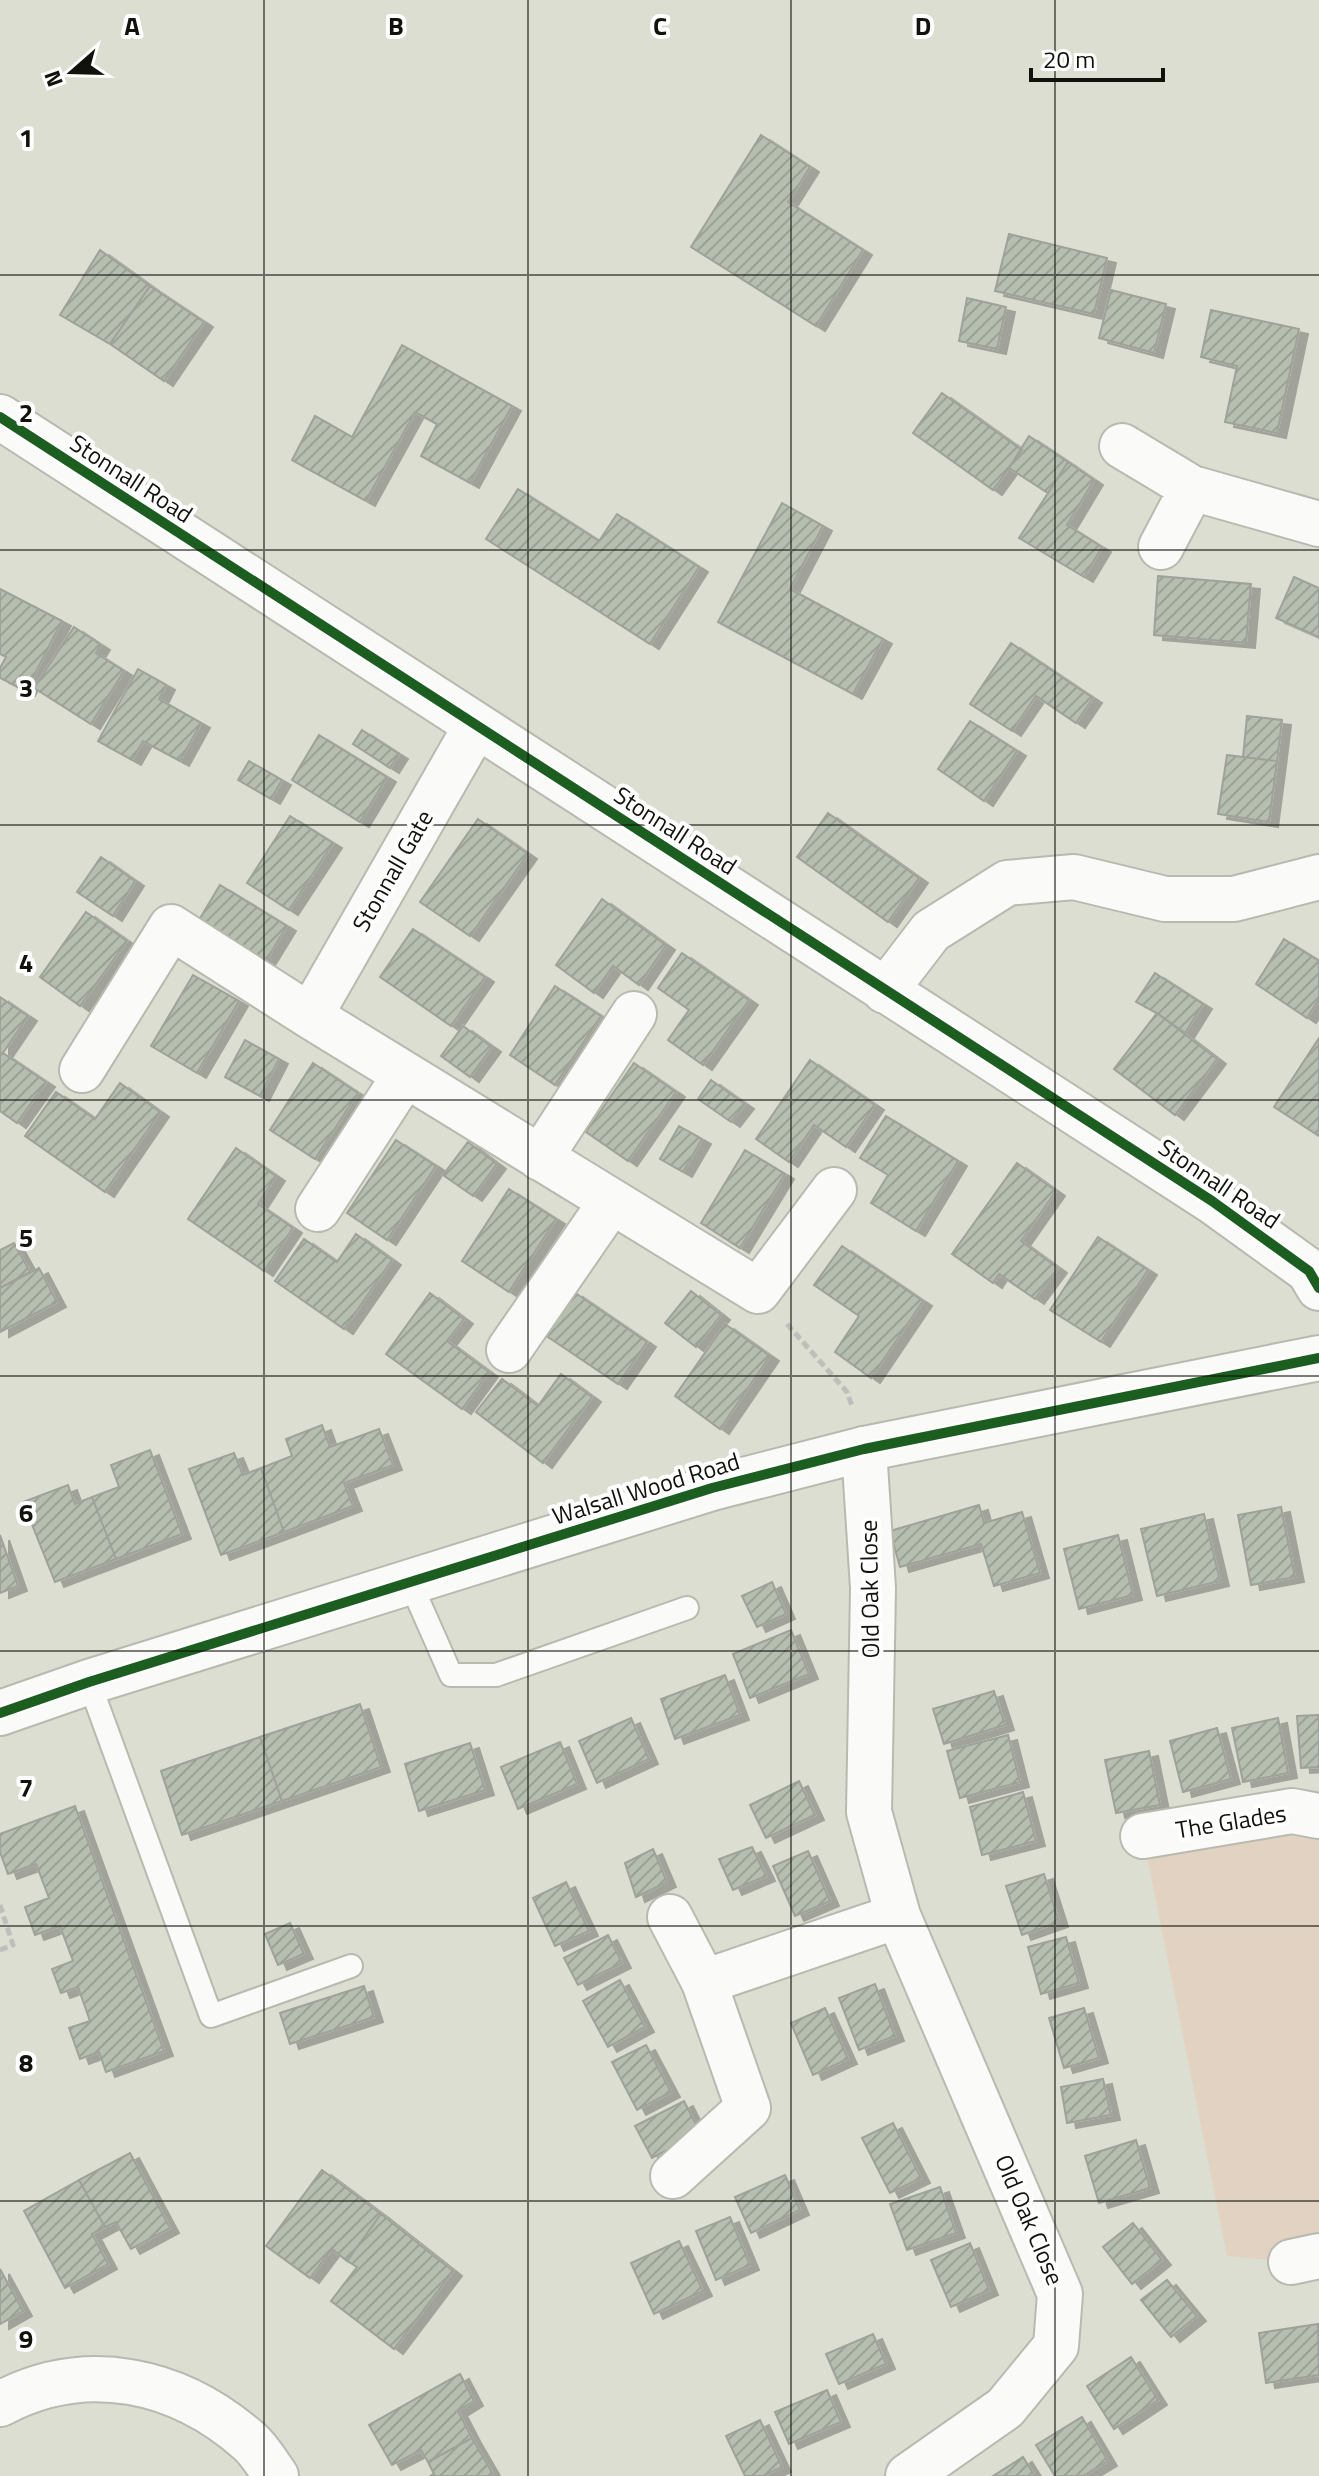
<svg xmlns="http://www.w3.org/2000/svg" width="1319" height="2476" viewBox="0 0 1319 2476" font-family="'Titillium Web',sans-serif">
<defs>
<pattern id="building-hatch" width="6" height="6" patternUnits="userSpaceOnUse" patternTransform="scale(2)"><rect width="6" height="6" fill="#b6beb0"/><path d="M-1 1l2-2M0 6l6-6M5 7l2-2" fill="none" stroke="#9ba296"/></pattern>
<filter id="shadow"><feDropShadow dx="9" dy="5" stdDeviation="0" flood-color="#0004"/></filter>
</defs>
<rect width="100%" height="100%" fill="#dcded2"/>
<!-- grass -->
<path fill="#e2d2c1" d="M1319 1816V2256L1291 2262 1227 2256 1143 1836Z"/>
<!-- building -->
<path fill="url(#building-hatch)" stroke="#9ea299" stroke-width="2" filter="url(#shadow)" d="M761 135 810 167 788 202 863 250 816 326 691 247Z
M1009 234 1107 258 1094 314 995 291Z
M100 250 150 286 110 344 60 315Z
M150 286 204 322 164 381 110 344Z
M1111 290 1166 304 1154 353 1099 338Z
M967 298 1006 307 997 349 959 341Z
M1211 310 1299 329 1277 433 1225 422 1237 366 1201 357Z
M402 345 512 406 470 483 421 456 437 424 415 412 366 501 292 460 315 416 352 437Z
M942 393 1022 450 993 490 913 433Z
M1029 436 1068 462 1048 493 1009 468Z
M1068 462 1094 480 1067 525 1102 547 1084 577 1019 538Z
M518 489 599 541 617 514 699 567 650 644 486 539Z
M782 503 823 526 790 589 883 639 853 694 718 622Z
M1158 576 1251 584 1246 643 1154 635Z
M1294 577 1319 588V637L1276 618Z
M0 589 62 621 26 691 0 678V668L6 657 0 654Z
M74 627 101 645 96 653 124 671 91 724 34 688Z
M1011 643 1093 698 1076 723 1036 696 1012 731 970 704Z
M138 669 166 685 159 699 201 723 180 761 143 741 132 760 98 741Z
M1247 716 1282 720 1277 761 1243 757Z
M970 721 1017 751 984 801 938 769Z
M362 730 399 754 390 768 353 744Z
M319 735 387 777 360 822 292 780Z
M1227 755 1277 761 1269 822 1218 814Z
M249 761 282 780 271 799 238 780Z
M828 813 919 878 888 922 797 857Z
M290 816 333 843 289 910 247 883Z
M478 819 528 854 470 936 420 902Z
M101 857 135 881 113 916 77 892Z
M220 885 287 926 265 962 199 920Z
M602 899 666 945 639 985 613 966 594 993 556 965Z
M86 912 127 941 80 1006 40 977Z
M413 929 485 977 451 1026 380 977Z
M1284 939 1319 961V999L1307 1018 1256 984Z
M682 953 749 1000 703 1065 668 1040 689 1010 658 988Z
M1155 973 1203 1004 1185 1033 1157 1013 1136 1002Z
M193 975 239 1001 197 1073 151 1046Z
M555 986 601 1016 555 1085 510 1055Z
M0 997 28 1016 3 1053 46 1082 17 1123 0 1111Z
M1157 1013 1217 1059 1175 1115 1114 1069Z
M463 1026 492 1047 470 1077 441 1056Z
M1319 1038V1136L1274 1107Z
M245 1040 279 1059 260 1096 225 1077Z
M810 1060 875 1105 846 1147 814 1125 789 1162 756 1139Z
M313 1063 358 1093 315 1159 270 1130Z
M634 1063 676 1092 628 1161 586 1132Z
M711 1080 745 1104 731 1122 698 1099Z
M120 1083 160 1112 105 1192 25 1136 56 1092 95 1119Z
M886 1116 958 1161 916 1231 871 1203 888 1175 860 1158Z
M679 1126 702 1139 683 1172 660 1159Z
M396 1140 436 1166 387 1240 347 1213Z
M468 1142 497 1164 473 1196 443 1175Z
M236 1148 276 1176 258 1204 293 1228 264 1271 188 1219Z
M745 1150 785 1174 740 1248 701 1223Z
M1017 1163 1056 1191 1021 1241 1058 1268 1035 1299 999 1274 993 1283 952 1254Z
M509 1189 556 1219 509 1292 462 1261Z
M356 1234 392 1260 344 1329 275 1281 304 1239 337 1262Z
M1098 1237 1148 1270 1101 1342 1050 1310Z
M14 1243 30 1272 0 1288V1250Z
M842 1246 923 1301 871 1378 835 1352 859 1316 814 1285Z
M39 1268 57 1302 0 1332V1288Z
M691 1291 721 1315 696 1347 665 1323Z
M574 1292 647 1342 618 1384 545 1335Z
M430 1293 464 1319 447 1341 489 1372 462 1409 386 1354Z
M725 1324 770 1356 720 1429 675 1396Z
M561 1374 592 1397 543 1463 476 1412 502 1379 538 1406Z
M322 1425 330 1447 379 1429 393 1465 344 1483 353 1506 284 1532 261 1468 292 1456 286 1439Z
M150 1450 182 1534 116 1559 92 1497 119 1487 111 1465Z
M234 1453 243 1475 261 1468 284 1532 221 1555 189 1469Z
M68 1485 75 1504 92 1497 116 1559 55 1582 23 1502Z
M979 1505 984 1523 1022 1512 1040 1573 994 1586 981 1544 900 1567 890 1531Z
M1281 1507 1295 1577 1251 1585 1238 1515Z
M1204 1514 1220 1581 1157 1596 1141 1529Z
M0 1535 18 1586 0 1593Z
M1118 1535 1133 1595 1079 1609 1064 1549Z
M772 1582 786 1614 757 1627 742 1596Z
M791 1630 809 1674 750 1698 733 1654Z
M725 1675 740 1715 675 1739 661 1699Z
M994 1691 1005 1725 944 1744 933 1709Z
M360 1704 381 1767 282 1801 260 1737Z
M1319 1715V1767L1301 1768 1297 1716Z
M631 1718 649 1759 597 1783 579 1741Z
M1278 1718 1288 1773 1243 1782 1232 1728Z
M1217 1728 1231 1779 1183 1792 1170 1741Z
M1008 1735 1020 1782 960 1798 947 1751Z
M260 1737 282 1801 182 1835 161 1771Z
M560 1742 577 1784 518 1809 501 1767Z
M470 1743 485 1790 419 1811 405 1764Z
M1149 1751 1160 1805 1116 1813 1105 1760Z
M799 1781 815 1815 766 1838 750 1805Z
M1023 1792 1036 1841 982 1855 970 1807Z
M75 1806 164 2051 106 2072 99 2052 80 2059 69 2028 90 2021 78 1987 61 1993 52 1969 73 1961 60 1926 35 1935 25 1907 49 1898 36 1864 8 1874 0 1852V1834Z
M752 1847 766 1876 733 1890 719 1859Z
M653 1849 667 1882 636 1897 625 1863Z
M808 1851 830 1901 795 1916 773 1866Z
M1044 1874 1059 1922 1022 1935 1006 1886Z
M566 1882 589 1931 555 1946 533 1898Z
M290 1923 304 1954 278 1965 265 1934Z
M608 1935 622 1963 578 1985 564 1958Z
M1066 1937 1079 1983 1041 1994 1028 1947Z
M620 1980 645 2027 608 2047 583 2001Z
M875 1984 895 2036 859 2050 839 1998Z
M364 1986 374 2017 290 2044 280 2013Z
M825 2008 848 2059 813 2075 791 2023Z
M1084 2008 1099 2058 1064 2068 1049 2018Z
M646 2045 671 2092 637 2110 612 2062Z
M1103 2079 1111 2115 1067 2123 1061 2087Z
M684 2101 700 2133 652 2158 635 2126Z
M893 2123 921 2178 890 2193 862 2138Z
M1136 2140 1150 2188 1099 2203 1085 2156Z
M130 2153 170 2228 131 2249 116 2222 105 2227 79 2180Z
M322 2170 381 2214 347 2261 332 2249 310 2278 266 2246Z
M785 2175 800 2210 751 2233 735 2197Z
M79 2180 105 2227 92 2234 108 2264 65 2288 24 2211Z
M940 2187 956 2233 907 2250 890 2204Z
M381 2214 453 2271 394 2349 331 2301 357 2267 347 2261Z
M730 2217 750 2265 716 2280 696 2231Z
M1133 2223 1162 2260 1132 2284 1103 2247Z
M679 2241 703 2291 654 2314 631 2263Z
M970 2243 989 2290 951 2307 931 2260Z
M0 2269 23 2311 0 2324Z
M1167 2280 1197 2316 1171 2337 1141 2300Z
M1318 2324 1319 2375 1266 2383 1259 2333Z
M873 2334 886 2364 839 2384 826 2354Z
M1131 2357 1158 2400 1114 2429 1087 2386Z
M460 2374 474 2401 458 2411 472 2438 428 2462 421 2450 392 2465 369 2425Z
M827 2390 841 2422 789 2444 775 2412Z
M1082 2417 1108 2461 1083 2476H1055L1036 2445Z
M760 2420 782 2467 763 2476H745L726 2436Z
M472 2438 494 2476H430L434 2474 428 2462Z
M1023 2457 1035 2476H993Z"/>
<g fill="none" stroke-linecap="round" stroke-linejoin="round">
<!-- service casing -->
<g stroke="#b8bab0" stroke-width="26">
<path id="service" d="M410 1582 451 1675H496L687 1608
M89 1682 211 2016 351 1966"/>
</g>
<!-- minor casing -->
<g stroke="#b8bab0" stroke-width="48">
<path id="minor" d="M0 417 1212 1201 1309 1271 1319 1288
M1122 446 1192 488 1319 524
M1161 547 1192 488
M476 726 310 1016 758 1291 834 1190
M885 991 931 931 1007 883 1074 877 1165 899H1234L1319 877
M82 1070 171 927 310 1016
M540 1158 634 1014
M318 1209 405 1075
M509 1350 611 1202
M864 1449 873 1588 869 1812 898 1916 1060 2294 1056 2346 1005 2408 908 2476
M1143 1836 1292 1811 1319 1816
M670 1917 704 1982 748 2108 673 2176
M704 1982 898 1916
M1291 2262 1319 2256
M0 2404C86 2358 179 2379 250 2442 260 2451 268 2465 276 2476"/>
</g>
<!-- tertiary casing -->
<g stroke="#b8bab0" stroke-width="48">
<path id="tertiary" d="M0 1713 89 1682 712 1488 864 1449 1319 1358"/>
</g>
<!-- path -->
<path stroke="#bebfbb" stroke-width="5" stroke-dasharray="8 4" stroke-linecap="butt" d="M787 1324 847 1392 852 1406
M0 1905 13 1945 0 1950"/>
<!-- service -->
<use href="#service" stroke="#fafaf8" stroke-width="22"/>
<!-- minor -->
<use href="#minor" stroke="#fafaf8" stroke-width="44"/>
<!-- tertiary -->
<use href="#tertiary" stroke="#fafaf8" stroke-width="44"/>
<!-- cycleway casing -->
<g stroke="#fff" stroke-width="15">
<path id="cycleway" d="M0 417 1212 1201 1309 1271 1319 1288
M0 1713 89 1682 712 1488 864 1449 1319 1358"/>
</g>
<!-- cycleway -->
<use href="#cycleway" stroke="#1b5e20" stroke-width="10"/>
</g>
<!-- grid -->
<path fill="none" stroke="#11120b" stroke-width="2" stroke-opacity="0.55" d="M264 0V2476M528 0V2476M791 0V2476M1055 0V2476M0 275H1319M0 550H1319M0 825H1319M0 1100H1319M0 1376H1319M0 1651H1319M0 1926H1319M0 2201H1319"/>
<g text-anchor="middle" stroke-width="8" stroke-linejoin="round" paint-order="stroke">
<!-- street labels -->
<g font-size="24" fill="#11120b" stroke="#fff">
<text transform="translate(131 479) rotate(33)" y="8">Stonnall Road</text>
<text transform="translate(675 831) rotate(33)" y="8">Stonnall Road</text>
<text transform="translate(393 871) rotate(-60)" y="8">Stonnall Gate</text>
<text transform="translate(1219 1184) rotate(34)" y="8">Stonnall Road</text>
<text transform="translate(646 1489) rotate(-17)" y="8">Walsall Wood Road</text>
<text transform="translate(870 1589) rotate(-91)" y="8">Old Oak Close</text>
<text transform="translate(1231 1822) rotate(-9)" y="8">The Glades</text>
<text transform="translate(1029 2220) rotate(67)" y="8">Old Oak Close</text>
</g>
</g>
<g font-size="26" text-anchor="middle" font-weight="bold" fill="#11120b" stroke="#fff" stroke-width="8" stroke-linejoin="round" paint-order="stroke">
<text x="132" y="35">A</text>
<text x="396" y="35">B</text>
<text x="660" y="35">C</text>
<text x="923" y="35">D</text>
<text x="26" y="147">1</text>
<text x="26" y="422">2</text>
<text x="26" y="697">3</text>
<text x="26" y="972">4</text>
<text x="26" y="1247">5</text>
<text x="26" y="1522">6</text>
<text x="26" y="1797">7</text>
<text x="26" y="2072">8</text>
<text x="26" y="2348">9</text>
</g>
<!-- north arrow -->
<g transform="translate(72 72) rotate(250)" stroke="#ffffff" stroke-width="6" paint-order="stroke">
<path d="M0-6L14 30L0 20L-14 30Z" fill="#11120b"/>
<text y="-12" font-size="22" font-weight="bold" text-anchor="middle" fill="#11120b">N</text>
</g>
<!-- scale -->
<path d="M1031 68v12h132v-12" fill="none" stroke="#11120b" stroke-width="4"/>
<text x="1043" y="68" font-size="24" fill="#11120b" stroke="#ffffff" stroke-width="6" paint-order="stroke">20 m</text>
</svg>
